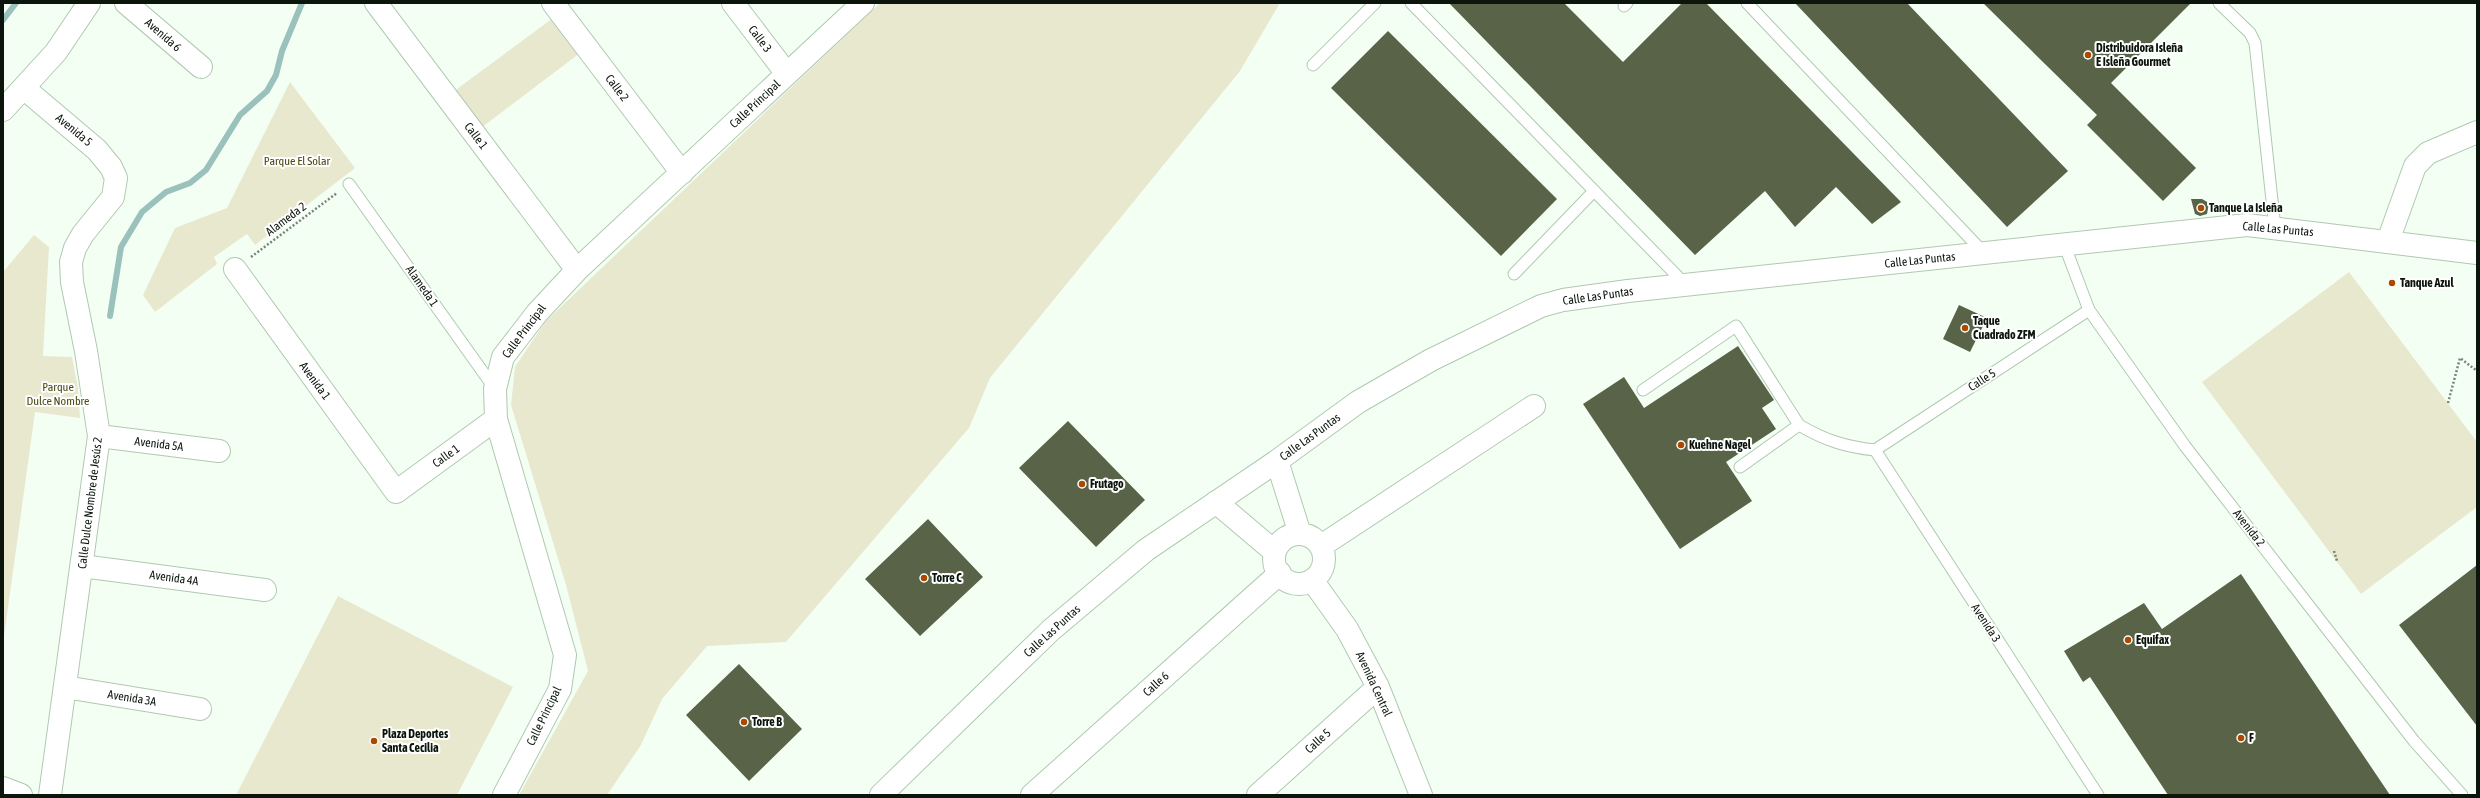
<svg xmlns="http://www.w3.org/2000/svg" width="2480" height="798" viewBox="0 0 2480 798" font-family="'Asap Condensed',sans-serif">
<rect width="100%" height="100%" fill="#f4fff4"/>
<!-- green -->
<path fill="#e8e8cf" d="M880 3H1280L1240 71 990 378 969 428 786 642 707 646 662 699 641 745 607 795H519L588 671 566 585 511 405 515 367 545 322Z
M553 18 580 53 481 128 453 92Z
M290 82 355 168 255 245 247 234 214 257 217 264 155 312 143 295 175 228 227 208Z
M34 235 49 247 43 356 72 357 78 388 80 418 35 412 3 644V272Z
M2349 272 2477 442V507L2361 594 2202 382Z
M338 596 513 687 457 795H236Z"/>
<g fill="none" stroke-linecap="round" stroke-linejoin="round">
<!-- stream -->
<path stroke="#9ac1bb" stroke-width="6" d="M3 20 16 3
M110 316 121 247 142 212 166 192 190 183 206 170 240 115 267 91 276 75 282 51 302 3"/>
</g>
<!-- building -->
<path fill="#586348" d="M1449 3H1564L1623 62 1682 3H1706L1901 202 1872 224 1836 187 1795 227 1765 191 1695 255Z
M1795 3H1907L2068 171 2007 227Z
M1983 3H2191L2111 83 2196 168 2163 201 2087 125 2097 115Z
M1388 31 1557 199 1501 256 1331 88Z
M2191 199H2202L2209 203 2207 214 2200 216 2195 214Z
M1959 305 1987 318 1970 352 1943 339Z
M1738 346 1774 400 1762 408 1776 429 1726 462 1752 501 1680 549 1583 404 1624 377 1644 408Z
M1068 421 1145 500 1096 547 1019 468Z
M928 519 983 577 920 636 865 579Z
M2477 565V726L2399 625Z
M2241 574 2390 795H2168L2090 677 2083 682 2064 651 2144 603 2162 629Z
M739 664 802 729 749 781 686 715Z"/>
<g fill="none" stroke-linecap="round" stroke-linejoin="round">
<!-- lane casing -->
<g stroke="#afc9b0" stroke-width="13">
<path id="lane" d="M1411 3 1686 285
M1747 3 1984 253
M2219 3 2250 33 2255 43 2275 228
M1624 6 1627 3
M1313 65 1375 3
M349 184 495 389
M2064 244 2089 310 2185 446 2414 741 2462 795
M1514 274 1594 191
M1643 390 1736 326 1799 425
M1875 450 2098 795
M1875 450 2089 310
M1740 467 1799 425C1824 440 1846 447 1875 450"/>
</g>
<!-- street casing -->
<g stroke="#afc9b0" stroke-width="24">
<path id="street" d="M126 3 201 67
M376 3 577 270
M553 3 682 173
M733 3 787 74
M25 89 97 150 111 167 116 178 113 197 83 234 75 248 71 262 72 282 86 351 99 436 50 795
M3 110 56 52 89 3
M2388 241 2415 166 2428 153 2477 132
M235 269 396 492 496 419
M99 436 219 451
M1277 461 1300 534
M1216 502 1275 552
M1274 559a25 25 0 1 1 50 0a25 25 0 1 1-50 0Z
M1321 546 1534 406
M82 566 265 590
M1312 580 1347 629 1378 687 1421 795
M65 687 200 709
M3 788 21 795
M504 795 560 689 565 655 496 419 495 389 503 357 537 313 577 270 863 3
M881 795 1051 630 1146 550 1277 461 1358 402 1431 360 1541 306 1563 300 1628 291 2247 225 2477 253
M1032 795 1280 573
M1258 795 1378 687"/>
</g>
<!-- path -->
<path stroke="#79837a" stroke-width="2.5" stroke-dasharray="2 2" stroke-linecap="butt" d="M251 257 337 193
M2448 403 2460 358 2477 371
M2334 551 2337 561"/>
<!-- lane -->
<use href="#lane" stroke="#fff" stroke-width="11"/>
<!-- street -->
<use href="#street" stroke="#fff" stroke-width="22"/>
</g>
<!-- markers -->
<g fill="#aa4a01" stroke="#fff" stroke-width="1.5">
<circle cx="2088" cy="55" r="4"/>
<circle cx="2201" cy="208" r="4"/>
<circle cx="2392" cy="283" r="4"/>
<circle cx="1965" cy="328" r="4"/>
<circle cx="1681" cy="445" r="4"/>
<circle cx="1082" cy="484" r="4"/>
<circle cx="924" cy="578" r="4"/>
<circle cx="2128" cy="640" r="4"/>
<circle cx="744" cy="722" r="4"/>
<circle cx="2241" cy="738" r="4"/>
<circle cx="374" cy="741" r="4"/>
</g>
<g text-anchor="middle" stroke-width="4" stroke-linejoin="round" paint-order="stroke">
<!-- street labels -->
<g font-size="12" fill="#0b150c" stroke="#fff">
<text transform="translate(163 35) rotate(41)" y="4">Avenida 6</text>
<text transform="translate(760 39) rotate(53)" y="4">Calle 3</text>
<text transform="translate(617 88) rotate(53)" y="4">Calle 2</text>
<text transform="translate(755 104) rotate(-43)" y="4">Calle Principal</text>
<text transform="translate(74 130) rotate(40)" y="4">Avenida 5</text>
<text transform="translate(476 136) rotate(53)" y="4">Calle 1</text>
<text transform="translate(286 219) rotate(-37)" y="4">Alameda 2</text>
<text transform="translate(2278 229) rotate(5)" y="4">Calle Las Puntas</text>
<text transform="translate(1920 260) rotate(-6)" y="4">Calle Las Puntas</text>
<text transform="translate(422 286) rotate(55)" y="4">Alameda 1</text>
<text transform="translate(1598 296) rotate(-8)" y="4">Calle Las Puntas</text>
<text transform="translate(524 331) rotate(-53)" y="4">Calle Principal</text>
<text transform="translate(1982 380) rotate(-33)" y="4">Calle 5</text>
<text transform="translate(315 381) rotate(54)" y="4">Avenida 1</text>
<text transform="translate(1310 437) rotate(-36)" y="4">Calle Las Puntas</text>
<text transform="translate(159 444) rotate(7)" y="4">Avenida 5A</text>
<text transform="translate(446 456) rotate(-36)" y="4">Calle 1</text>
<text transform="translate(90 503) rotate(-83)" y="4">Calle Dulce Nombre de Jesús 2</text>
<text transform="translate(2249 528) rotate(52)" y="4">Avenida 2</text>
<text transform="translate(174 578) rotate(8)" y="4">Avenida 4A</text>
<text transform="translate(1986 623) rotate(57)" y="4">Avenida 3</text>
<text transform="translate(1052 631) rotate(-42)" y="4">Calle Las Puntas</text>
<text transform="translate(1156 684) rotate(-42)" y="4">Calle 6</text>
<text transform="translate(1374 684) rotate(65)" y="4">Avenida Central</text>
<text transform="translate(132 698) rotate(9)" y="4">Avenida 3A</text>
<text transform="translate(544 716) rotate(-64)" y="4">Calle Principal</text>
<text transform="translate(1318 741) rotate(-42)" y="4">Calle 5</text>
</g>
<!-- poi labels -->
<g font-size="12" font-weight="bold" fill="#0b150c" stroke="#fff" text-anchor="start">
<text x="2096" y="52">Distribuidora Isleña<tspan x="2096" dy="14">E Isleña Gourmet</tspan></text>
<text x="2209" y="212">Tanque La Isleña</text>
<text x="2400" y="287">Tanque Azul</text>
<text x="1973" y="325">Taque<tspan x="1973" dy="14">Cuadrado ZFM</tspan></text>
<text x="1689" y="449">Kuehne Nagel</text>
<text x="1090" y="488">Frutago</text>
<text x="932" y="582">Torre C</text>
<text x="2136" y="644">Equifax</text>
<text x="752" y="726">Torre B</text>
<text x="382" y="738">Plaza Deportes<tspan x="382" dy="14">Santa Cecilia</tspan></text>
<text x="2249" y="742">F</text>
</g>
<!-- park labels -->
<g font-size="12" fill="#4b4913" stroke="#fff">
<text x="297" y="165">Parque El Solar</text>
<text x="58" y="391">Parque<tspan x="58" dy="14">Dulce Nombre</tspan></text>
</g>
</g>
<!-- border -->
<rect width="2480" height="798" fill="none" stroke="#0b150c" stroke-width="8"/>
</svg>
